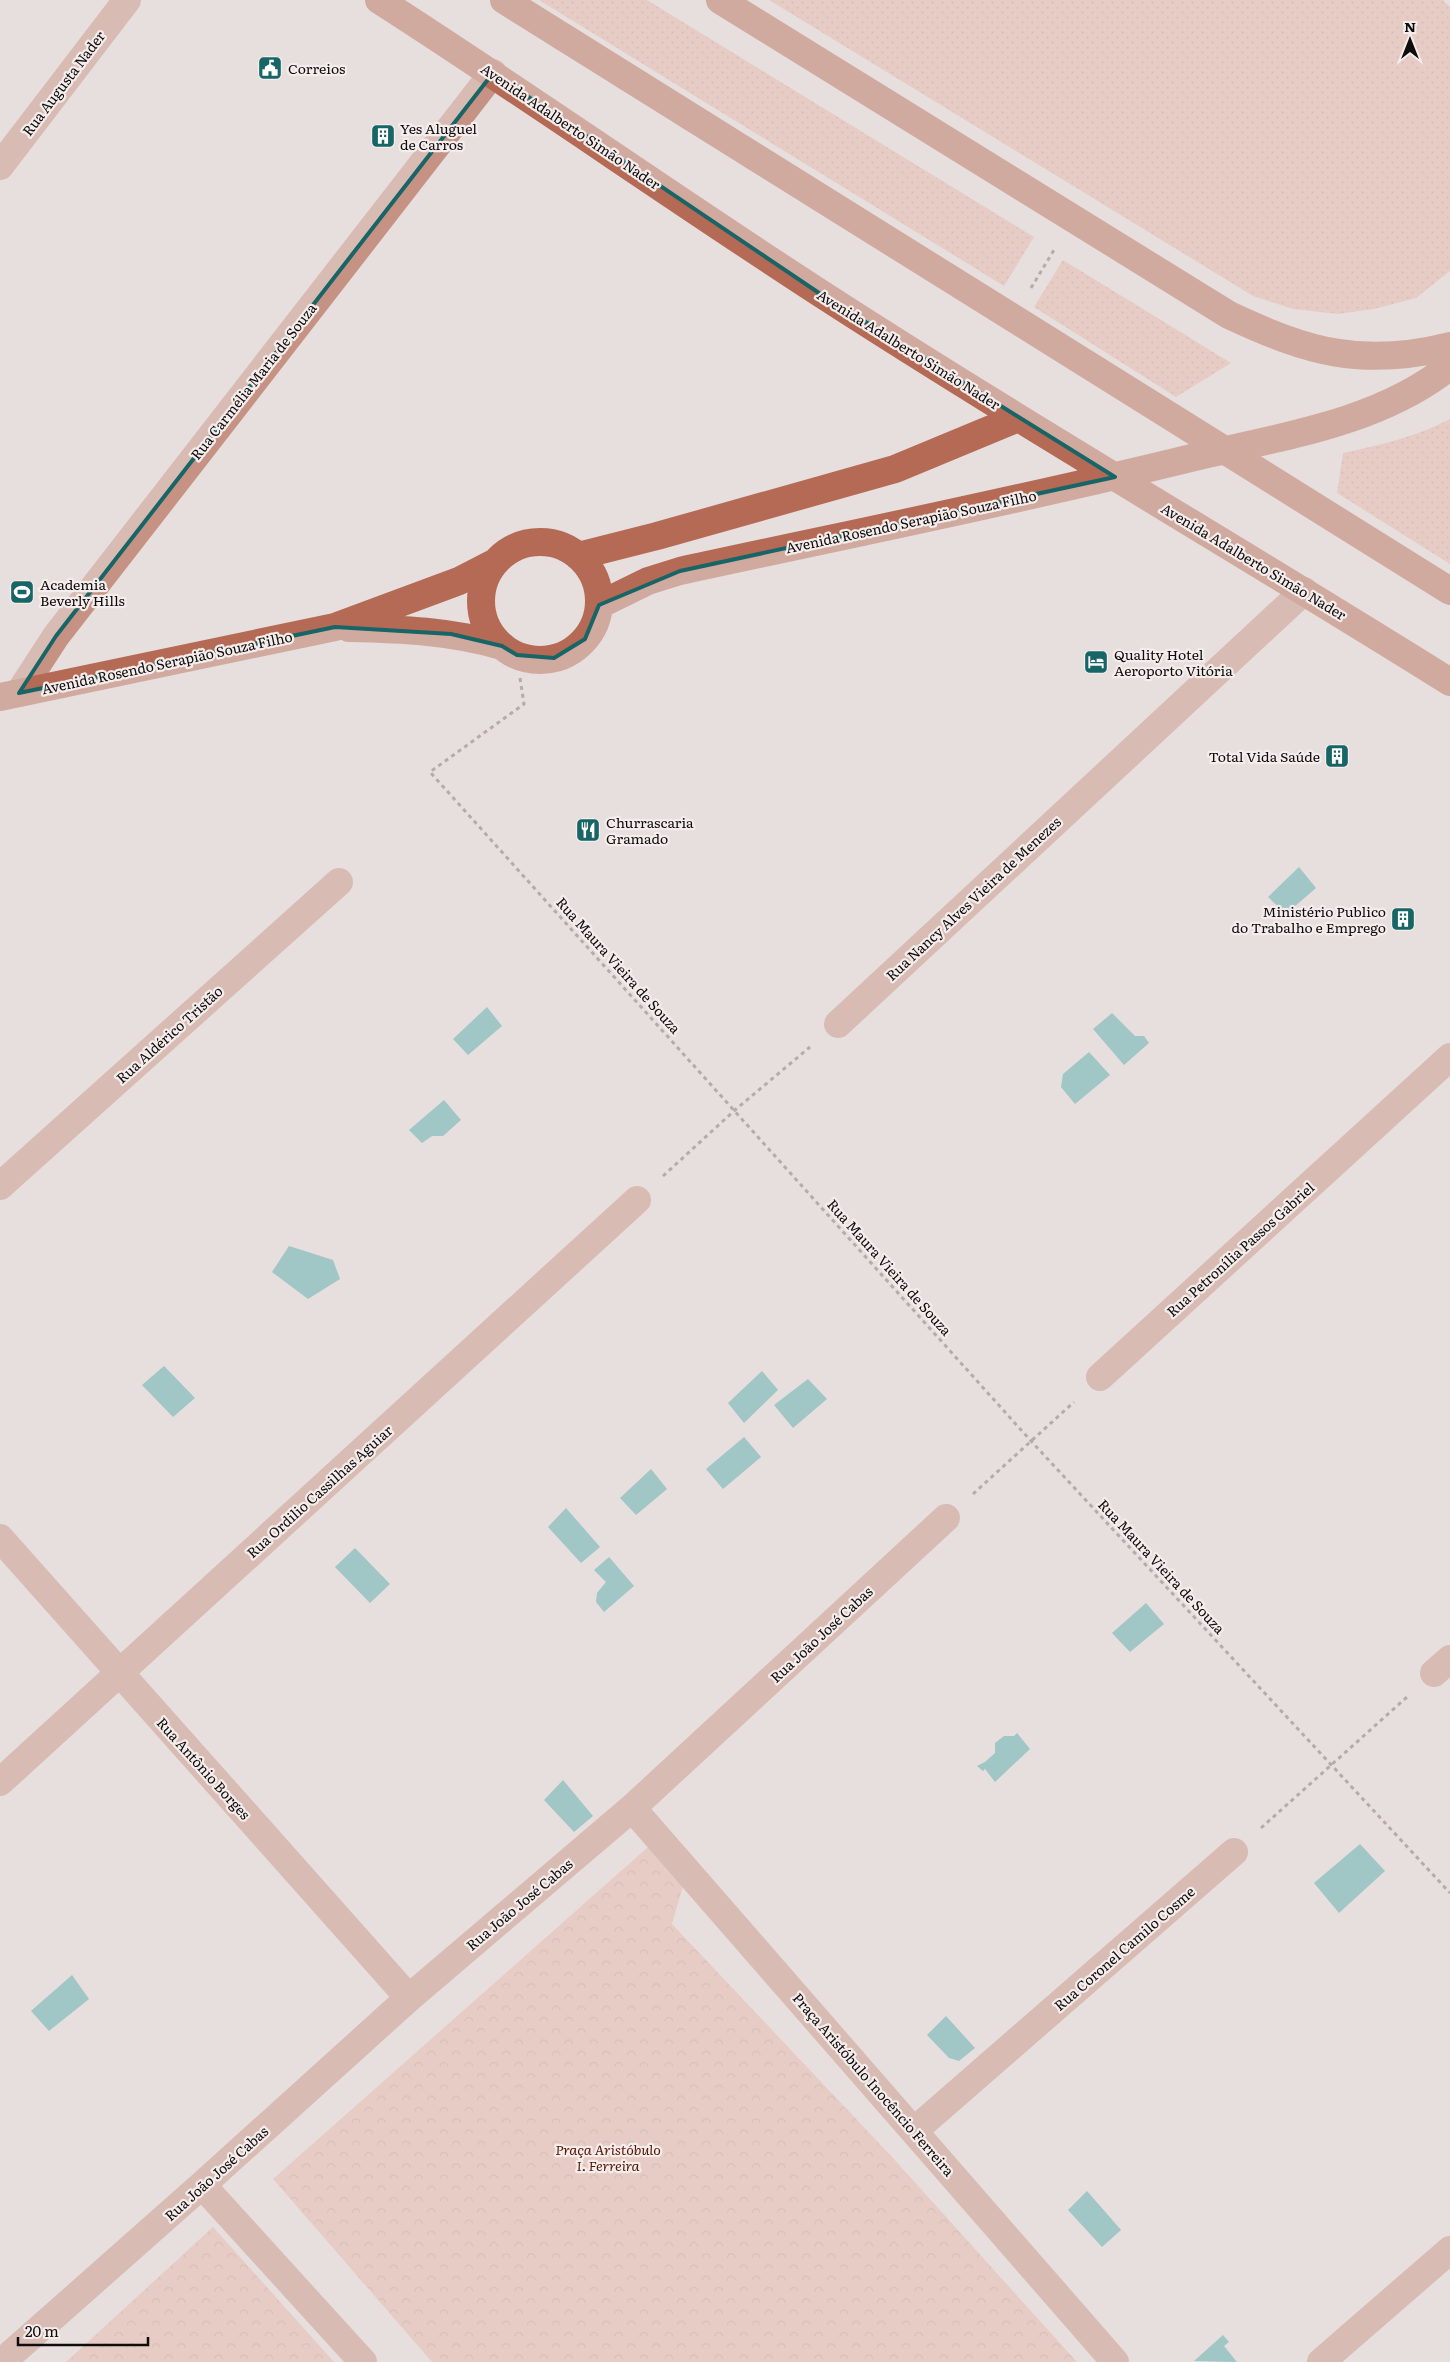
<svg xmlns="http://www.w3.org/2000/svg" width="1450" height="2362" viewBox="0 0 1450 2362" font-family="Literata,serif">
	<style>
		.grass { fill: url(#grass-dots) }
		.park { fill: url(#park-crowns) }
		.water { fill: #49a8a9 }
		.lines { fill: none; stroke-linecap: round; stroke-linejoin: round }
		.path { stroke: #76706f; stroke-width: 3; stroke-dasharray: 4 4; stroke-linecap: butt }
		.street { stroke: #c69283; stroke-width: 28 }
		.secondary { stroke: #b56a55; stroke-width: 28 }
		.marked { fill: none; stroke: #176566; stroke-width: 4; stroke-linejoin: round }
		.labels { text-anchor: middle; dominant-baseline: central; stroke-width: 4.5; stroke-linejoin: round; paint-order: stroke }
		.poi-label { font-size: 14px; fill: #0f0c0c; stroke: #f4edeb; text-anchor: start }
		.street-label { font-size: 14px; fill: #0f0c0c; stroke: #f4edeb }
		.park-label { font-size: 14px; font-style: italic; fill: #551705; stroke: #f4edeb }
	</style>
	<defs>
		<pattern id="grass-dots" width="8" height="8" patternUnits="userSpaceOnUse" patternTransform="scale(1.25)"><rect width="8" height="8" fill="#e5b6a8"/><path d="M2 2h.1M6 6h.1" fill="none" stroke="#c39b8f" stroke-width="1.8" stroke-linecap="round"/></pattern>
		<pattern id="park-crowns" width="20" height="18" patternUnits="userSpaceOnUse" patternTransform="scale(1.25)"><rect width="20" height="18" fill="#e5b6a8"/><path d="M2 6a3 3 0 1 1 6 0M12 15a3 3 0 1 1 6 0" fill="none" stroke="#c39b8f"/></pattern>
	</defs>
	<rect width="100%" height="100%" fill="#e7dfdd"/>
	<path class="grass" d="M539,0H647L1034,237L1004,286Z
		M769,0H1443L1450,7V271L1416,298L1374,309L1338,314L1293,309L1253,296Z
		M1063,260L1231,363L1176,397L1034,307Z
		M1450,419V564L1337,493L1343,453C1380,445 1416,437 1450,419Z"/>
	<path class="park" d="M648,1847L683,1886L672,1924L892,2157L1077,2362H432L273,2179Z
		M213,2227L334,2362H66Z"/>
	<path class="water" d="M1299,867L1316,888L1286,914L1268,897Z
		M487,1007L502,1026L468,1055L453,1039Z
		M1112,1013L1135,1036H1144L1149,1043L1124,1065L1093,1029Z
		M1089,1052L1110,1075L1075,1104L1061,1087L1063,1074Z
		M444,1100L461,1120L443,1136H432L422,1143L409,1130Z
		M289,1246L333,1260L340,1279L308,1299L272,1272Z
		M164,1366L195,1398L173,1417L142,1385Z
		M762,1371L778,1390L744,1423L728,1403Z
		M808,1379L827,1399L793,1428L774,1405Z
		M744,1437L761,1457L723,1489L706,1469Z
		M651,1469L667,1489L636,1515L620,1498Z
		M566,1508L600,1547L581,1563L548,1527Z
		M355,1548L390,1584L370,1603L335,1567Z
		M609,1557L634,1586L604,1612L596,1602L597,1593L606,1582L594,1570Z
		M1146,1603L1164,1624L1130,1652L1112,1633Z
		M1017,1733L1030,1749L995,1782L985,1769L983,1771L977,1766L985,1762L995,1753V1743L1004,1736H1014Z
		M563,1780L593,1816L574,1832L544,1800Z
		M1360,1844L1385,1871L1339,1913L1314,1883Z
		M72,1975L89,1999L49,2031L31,2011Z
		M946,2016L975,2048L959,2061L949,2058L927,2035Z
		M1087,2191L1121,2230L1102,2247L1068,2210Z
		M1223,2335L1229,2342L1224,2346L1237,2362L1194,2361Z"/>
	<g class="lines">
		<path class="path" d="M1031,288L1054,250
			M520,678L524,704L430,772L1031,1441L1450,1893
			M663,1176L735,1110L810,1047
			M973,1494L1074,1402
			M1261,1828L1407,1697"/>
		<path class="street" d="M0,166L127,0
			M19,693L56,636L493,73
			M838,1024L1304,591
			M0,1186L339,882
			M1100,1377L1450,1057
			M0,1538L409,1998
			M1434,1673L1450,1659
			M0,1782L637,1200
			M632,1808L1115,2362
			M915,2130L1234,1852
			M202,2185L363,2362
			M2,2362L202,2185L409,1998L632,1808L946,1518
			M1321,2362L1450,2250"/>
		<path class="secondary" d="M379,0C527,95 672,197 820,293C1027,427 1241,551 1450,682
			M504,0L1450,591
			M720,0L1229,315C1308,352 1362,368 1450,346
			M481 601a59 59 0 1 1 118 0a59 59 0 1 1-118 0Z
			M578,556L657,536L895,469L1018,418
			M599,605L648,581L680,571C850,534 1021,500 1191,458C1278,437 1378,424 1450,366
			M349,628C401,629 451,631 502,646
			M0,697L335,627L459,581L494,563"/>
	</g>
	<path d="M0 0H1450V2362H0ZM493,73L819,293L1115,477L680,571L599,605L585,639L554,658L517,655L502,646L451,634L335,627L19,693L56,636Z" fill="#e7dfdd" fill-opacity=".55" fill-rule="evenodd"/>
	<path class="marked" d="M493,73L819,293L1115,477L680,571L599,605L585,639L554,658L517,655L502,646L451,634L335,627L19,693L56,636Z"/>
	<defs>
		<symbol id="civic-square" viewBox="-11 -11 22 22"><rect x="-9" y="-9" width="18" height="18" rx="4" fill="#176566" stroke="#f4edeb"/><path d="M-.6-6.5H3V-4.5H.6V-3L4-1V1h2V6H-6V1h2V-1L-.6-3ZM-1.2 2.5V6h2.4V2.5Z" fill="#fff"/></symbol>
		<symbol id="building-square" viewBox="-11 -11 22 22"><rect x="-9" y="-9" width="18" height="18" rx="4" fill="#176566" stroke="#f4edeb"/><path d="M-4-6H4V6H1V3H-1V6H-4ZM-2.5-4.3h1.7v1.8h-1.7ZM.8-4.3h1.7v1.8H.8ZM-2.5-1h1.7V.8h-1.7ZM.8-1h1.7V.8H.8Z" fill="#fff"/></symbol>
		<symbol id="stadium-square" viewBox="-11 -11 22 22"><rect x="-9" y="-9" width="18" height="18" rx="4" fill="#176566" stroke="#f4edeb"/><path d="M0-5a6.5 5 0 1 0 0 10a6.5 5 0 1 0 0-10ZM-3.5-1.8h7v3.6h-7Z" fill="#fff"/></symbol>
		<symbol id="hotel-square" viewBox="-11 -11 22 22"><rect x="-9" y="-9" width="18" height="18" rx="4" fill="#176566" stroke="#f4edeb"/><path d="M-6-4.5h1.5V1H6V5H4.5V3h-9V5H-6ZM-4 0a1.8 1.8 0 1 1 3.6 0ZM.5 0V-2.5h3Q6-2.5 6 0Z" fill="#fff"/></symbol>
		<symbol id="restaurant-square" viewBox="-11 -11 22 22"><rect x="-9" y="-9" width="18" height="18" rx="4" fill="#176566" stroke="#f4edeb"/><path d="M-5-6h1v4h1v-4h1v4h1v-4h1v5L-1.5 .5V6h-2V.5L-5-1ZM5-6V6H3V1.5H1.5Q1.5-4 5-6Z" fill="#fff"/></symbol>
	</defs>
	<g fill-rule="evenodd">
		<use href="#civic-square" x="256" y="54" width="28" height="28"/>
		<use href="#building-square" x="369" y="122" width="28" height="28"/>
		<use href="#stadium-square" x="8" y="578" width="28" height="28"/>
		<use href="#hotel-square" x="1082" y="648" width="28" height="28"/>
		<use href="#building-square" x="1323" y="742" width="28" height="28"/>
		<use href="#restaurant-square" x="574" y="816" width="28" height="28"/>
		<use href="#building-square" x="1389" y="905" width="28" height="28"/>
	</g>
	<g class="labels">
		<g class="poi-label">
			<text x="288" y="68">Correios</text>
			<text x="400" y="128">Yes Aluguel<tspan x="400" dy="16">de Carros</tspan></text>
			<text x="40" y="584">Academia<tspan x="40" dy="16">Beverly Hills</tspan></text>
			<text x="1114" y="654">Quality Hotel<tspan x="1114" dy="16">Aeroporto Vitória</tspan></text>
			<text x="1320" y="756" text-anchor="end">Total Vida Saúde</text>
			<text x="606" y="822">Churrascaria<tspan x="606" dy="16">Gramado</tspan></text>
			<text x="1386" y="911" text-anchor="end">Ministério Publico<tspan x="1386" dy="16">do Trabalho e Emprego</tspan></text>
		</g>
		<g class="street-label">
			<text transform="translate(63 83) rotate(-53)">Rua Augusta Nader</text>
			<text transform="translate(571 126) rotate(34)">Avenida Adalberto Simão Nader</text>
			<text transform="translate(909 349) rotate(32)">Avenida Adalberto Simão Nader</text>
			<text transform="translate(253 381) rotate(-52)">Rua Carmélia Maria de Souza</text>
			<text transform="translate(911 521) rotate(-12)">Avenida Rosendo Serapião Souza Filho</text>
			<text transform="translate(1254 561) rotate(31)">Avenida Adalberto Simão Nader</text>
			<text transform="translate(167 662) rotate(-12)">Avenida Rosendo Serapião Souza Filho</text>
			<text transform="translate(973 898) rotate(-43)">Rua Nancy Alves Vieira de Menezes</text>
			<text transform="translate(619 965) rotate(48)">Rua Maura Vieira de Souza</text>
			<text transform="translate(169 1034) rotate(-42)">Rua Aldérico Tristão</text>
			<text transform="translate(1240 1249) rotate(-42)">Rua Petronília Passos Gabriel</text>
			<text transform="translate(890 1267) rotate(48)">Rua Maura Vieira de Souza</text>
			<text transform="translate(319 1491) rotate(-42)">Rua Ordilio Cassilhas Aguiar</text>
			<text transform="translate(1162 1566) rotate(47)">Rua Maura Vieira de Souza</text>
			<text transform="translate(821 1634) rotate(-43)">Rua João José Cabas</text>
			<text transform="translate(204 1768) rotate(48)">Rua Antônio Borges</text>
			<text transform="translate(519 1904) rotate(-40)">Rua João José Cabas</text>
			<text transform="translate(1124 1948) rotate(-41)">Rua Coronel Camilo Cosme</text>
			<text transform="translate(874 2084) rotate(49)">Praça Aristóbulo Inocêncio Ferreira</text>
			<text transform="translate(216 2173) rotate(-42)">Rua João José Cabas</text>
		</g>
		<g class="park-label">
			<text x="608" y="2149">Praça Aristóbulo<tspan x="608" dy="16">I. Ferreira</tspan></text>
		</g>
	</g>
	<g transform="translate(1410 40)" stroke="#f4edeb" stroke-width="4" paint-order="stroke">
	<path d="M0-4L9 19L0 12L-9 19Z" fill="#0f0c0c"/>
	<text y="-8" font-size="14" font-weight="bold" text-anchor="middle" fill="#0f0c0c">N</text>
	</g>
	<path d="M18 2337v8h130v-8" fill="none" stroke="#0f0c0c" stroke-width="2.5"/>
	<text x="25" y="2337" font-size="15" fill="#0f0c0c" stroke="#f4edeb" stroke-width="4" paint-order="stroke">20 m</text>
</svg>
